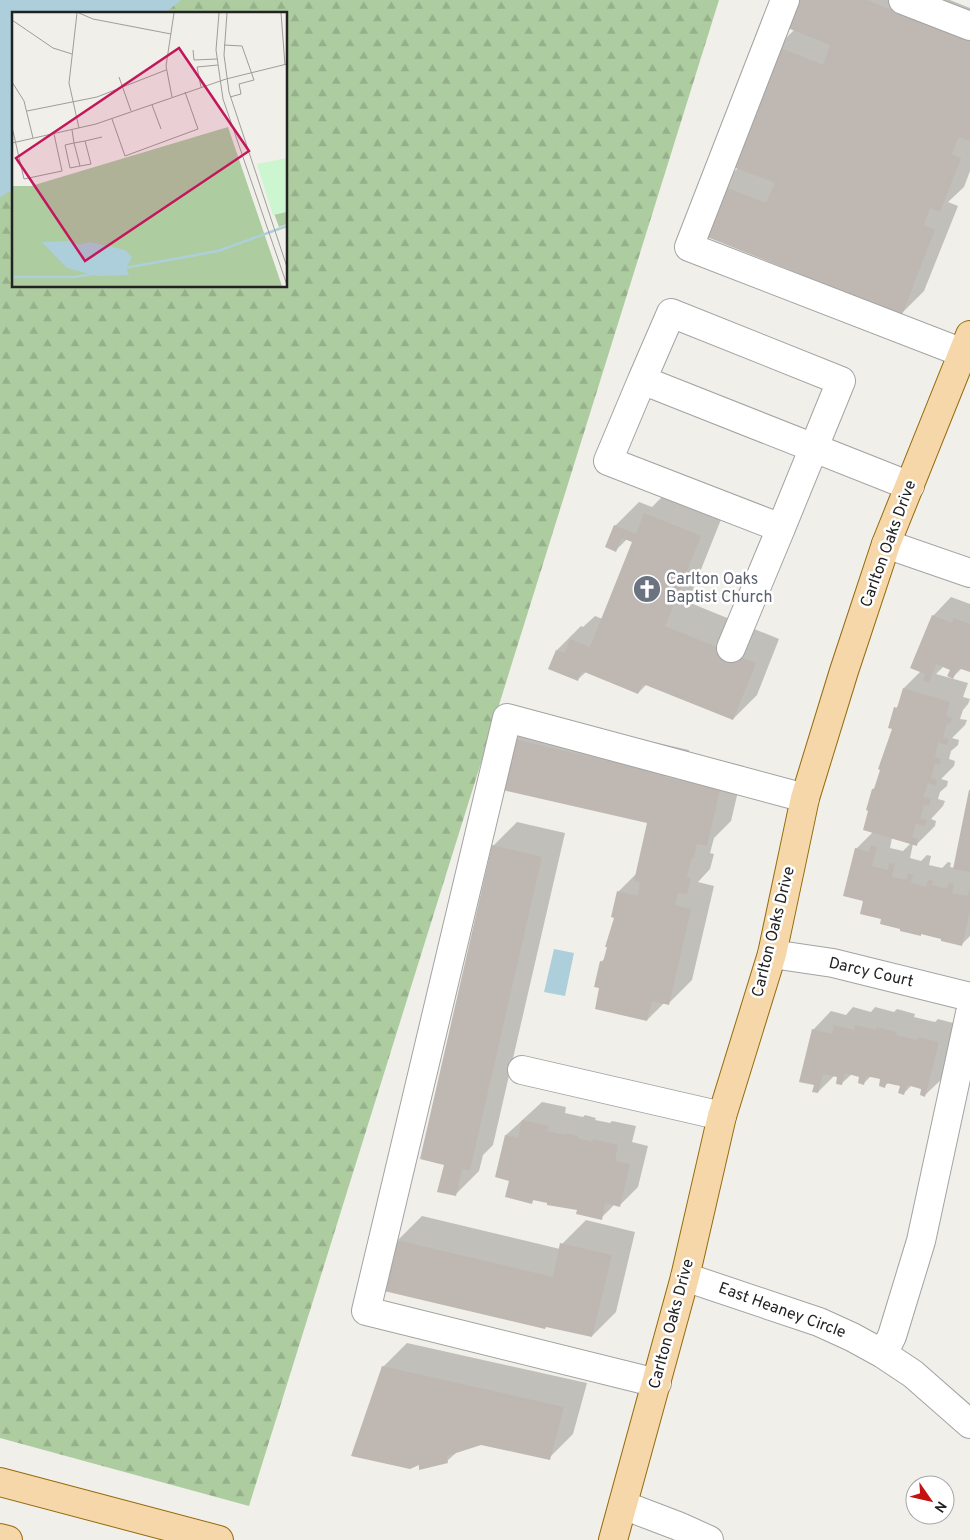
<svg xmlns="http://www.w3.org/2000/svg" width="970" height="1540" viewBox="0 0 970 1540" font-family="Overpass,sans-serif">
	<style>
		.forest { fill: url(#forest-firs); fill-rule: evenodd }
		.water { fill: #adcfdb }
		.shadow { fill: #0003; fill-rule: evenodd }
		.building { fill: #bfb8b2 }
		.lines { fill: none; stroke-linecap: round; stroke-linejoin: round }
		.minor-casing { stroke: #a3a3a3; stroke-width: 30 }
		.major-casing { stroke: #946b0b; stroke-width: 30 }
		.minor { stroke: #fff; stroke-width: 28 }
		.major { stroke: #f6d7a9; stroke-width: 28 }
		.labels { text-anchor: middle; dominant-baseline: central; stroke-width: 5; stroke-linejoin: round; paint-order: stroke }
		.street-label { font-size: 16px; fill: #222; stroke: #fff }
		.worship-label { font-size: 16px; fill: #5b616d; stroke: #fff; text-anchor: start }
		.inset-river { fill: none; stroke: #adcfdb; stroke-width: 2.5 }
		.inset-road { fill: none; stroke: #9e9d99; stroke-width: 1 }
		.view { fill: #c2185b; fill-opacity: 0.15; stroke: #c2185b; stroke-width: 2.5 }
		.inset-edge { fill: none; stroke: #222; stroke-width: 2.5 }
	</style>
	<defs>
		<pattern id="forest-firs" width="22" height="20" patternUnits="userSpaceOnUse" patternTransform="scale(1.25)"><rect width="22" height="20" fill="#adcda1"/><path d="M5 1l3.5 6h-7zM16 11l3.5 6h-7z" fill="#95b08a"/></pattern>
	</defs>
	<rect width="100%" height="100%" fill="#f1efe9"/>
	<path class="forest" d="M0,0H719L249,1506L0,1438ZM14,14H286V286H14Z"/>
	<path class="water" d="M0,0H181L164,14H14V189L0,197Z
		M554,949L574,953L565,996L544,992Z"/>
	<path class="shadow" d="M797,0H950L970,8V171L964,187L948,202L958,206L924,291L900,315L849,292L720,185L739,167L777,47L794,30Z
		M669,490L724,512L688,602L779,639L757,695L733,719L647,684L638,693L586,672L577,680L550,668L557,650L581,626L583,627L595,616L603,619L634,542L627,539L616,550L615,526L639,502L652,507Z
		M951,597L970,604V671L962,668L953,677L951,669L944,666L936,674L968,683L963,697L970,699L968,704L963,710L960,719L967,720L965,725L952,738L959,740L958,745L951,751L949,759L955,761L954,766L941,779L948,781L947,786L940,792L938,799L945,801L943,806L931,819L936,821L935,826L916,845L913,844L910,858L921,861L927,855L931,856L929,865L942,868L948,862L951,863L950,867L955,868L970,792V936L961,945L943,938L922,933L920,935L902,928L865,900L856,849L873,832V789L877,786L893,728L896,708L899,705L904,688L921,671L933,616ZM892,838L911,843L903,851L890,848Z
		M539,716L689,750V753L744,766L731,821L714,838L710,853L714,854L710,869L698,882L714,886L692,980L668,1004L664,1003L647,1020L601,987V962L606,957L608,946L615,917L618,892L637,873L648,822L515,740Z
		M517,822L565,833L493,1145L483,1155L479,1171L455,1195L445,1164L493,846Z
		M853,1007L871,1012L875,1007L894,1012L897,1009L915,1014L914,1017L935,1022L938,1019L957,1024L944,1077L925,1095L923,1088L912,1085L904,1093L901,1085L889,1082L885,1086L882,1078L871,1076L864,1083L860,1076L852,1074L841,1084L839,1076L835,1075L818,1092L816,1084L813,1030L831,1011L846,1015Z
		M542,1102L566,1107L565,1113L583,1117L585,1115L596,1118L595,1120L610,1123L612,1121L636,1126L632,1142L648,1146L638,1187L620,1205L615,1204L601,1218L578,1209L549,1202L535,1199L531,1202L511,1180L506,1135Z
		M422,1216L560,1249L562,1244L586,1220L635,1232L616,1312L592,1336L398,1240Z
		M407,1343L587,1383L573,1434L549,1458L481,1443L457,1452L447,1461L420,1463L383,1367Z"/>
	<path class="building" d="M796,0H867L970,41V141L959,137L952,154L961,158L940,212L930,208L924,225L935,230L901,317L846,295L847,293L702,235L719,185L766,203L775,183L728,165L776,46L823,65L830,45L785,27Z
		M644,513L701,536L665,626L756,663L733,720L643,684L638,694L582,671L578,681L548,669L556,650L565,653L570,639L590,647L632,542L622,538L616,552L605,547L614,525L636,534Z
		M932,615L952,623L954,618L970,624V672L958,668L953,679L947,676L950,670L936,664L929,683L923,680L925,674L910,668Z
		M903,688L950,702L946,716L952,718L950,724L947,723L943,737L949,739L947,745L938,742L935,757L941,759L940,765L935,763L931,778L937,780L936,786L928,783L923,797L931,799L929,806L924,805L920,818L927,820L925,826L916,824L912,837L918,839L917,846L863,830L868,811L866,810L872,789H874L880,770L878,769L892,729L888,728L894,707L897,708Z
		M514,739L665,774V777L720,790L707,846L697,844L694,858L692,857L687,877L691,878L687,894L678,893L675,905L691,909L669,1005L652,1001L647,1021L595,1009L599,988L594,987L600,961L603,962L607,947H605L614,918L611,917L617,891L638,896L640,882L634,881L647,823L502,790Z
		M969,790H970V872L953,869Z
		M492,845L542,857L470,1170L462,1169L456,1196L437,1192L444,1165L420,1159Z
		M871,845L877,847L872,866L888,870L889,863L895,864L892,877L906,880L908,873L913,875L911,883L926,887L928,880L933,881L932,885L947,889L949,883L954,884L952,893L967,896L970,889V911L962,946L941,941V939L921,934V936L900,931V929L880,924L881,919L860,914L863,901L843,896L855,848L869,852Z
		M834,1025L854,1030L855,1025L876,1030L877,1027L897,1032L896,1035L917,1040L918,1037L939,1042L925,1097L920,1095L921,1089L907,1085L904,1095L898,1093L900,1086L886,1083L885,1088L879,1086L880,1079L866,1076L864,1085L858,1083L859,1077L845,1073L842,1085L836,1084L837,1077L823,1074L818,1093L812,1092L814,1085L799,1082L812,1029L832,1034Z
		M522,1120L549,1126L547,1131L565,1135V1133L578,1136V1138L592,1142L593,1139L618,1145L615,1161L630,1164L620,1207L605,1203L602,1220L576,1214L577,1210L547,1205V1203L533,1200L532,1204L505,1197L509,1181L495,1177L505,1135L518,1138Z
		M397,1240L553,1277L560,1243L612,1255L592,1337L546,1327L545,1329L384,1291Z
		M382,1366L564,1407L550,1460L481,1445L447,1456L448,1463L419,1470V1465L410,1469L351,1456Z"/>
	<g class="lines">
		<defs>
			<path id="minor" d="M785,0L689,247L963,353
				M903,0L970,26
				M642,380L608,461L781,528L841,381L671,313L642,380L910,486
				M886,544L970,573
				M731,648L781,528
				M772,954L833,963L970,997
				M522,1070L722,1116
				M685,1277L819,1322L852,1337L883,1354L913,1374L970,1424
				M883,1354L892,1336L921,1241L970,1013
				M657,1383L366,1311L507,718L805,798
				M623,1505L678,1526L709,1540"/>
			<path id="major" d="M0,1482L219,1540
				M0,1538L8,1540
				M613,1540L685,1277L722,1116L772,954L805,798L844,671L886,544L970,335"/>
		</defs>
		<use href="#minor" class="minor-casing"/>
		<use href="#major" class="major-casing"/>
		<use href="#minor" class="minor"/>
		<use href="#major" class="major"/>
	</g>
	<defs>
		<symbol id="church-disc" viewBox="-11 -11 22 22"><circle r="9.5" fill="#6b7280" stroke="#fff"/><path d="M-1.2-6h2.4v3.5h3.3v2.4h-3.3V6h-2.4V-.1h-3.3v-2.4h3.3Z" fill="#fff"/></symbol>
	</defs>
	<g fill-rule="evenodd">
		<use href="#church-disc" x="631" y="573" width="32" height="32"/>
	</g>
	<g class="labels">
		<g class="street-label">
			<text transform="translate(889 544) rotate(-70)">Carlton Oaks Drive</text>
			<text transform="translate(774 932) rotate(-76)">Carlton Oaks Drive</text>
			<text transform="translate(871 973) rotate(13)">Darcy Court</text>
			<text transform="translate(782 1311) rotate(20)">East Heaney Circle</text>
			<text transform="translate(672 1324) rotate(-75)">Carlton Oaks Drive</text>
		</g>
		<g class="worship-label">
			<text x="666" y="580">Carlton Oaks<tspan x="666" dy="18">Baptist Church</tspan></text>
		</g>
	</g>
	<g transform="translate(12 12)">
		<rect width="275" height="275" fill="#f1efe9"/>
		<path d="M216,115L270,274H0V174H19ZM275,195V212L267,215L260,196Z" fill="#adcda1"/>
		<path d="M275,146V200L261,203L245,152Z" fill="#cbf6d0"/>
		<path d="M58,229L67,233L78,230L113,238L120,245L114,256L117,263L86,264L55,256L30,230Z" fill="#adcfdb"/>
		<path class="inset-river" d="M107,257L206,239L275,214M0,265H63L86,261"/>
		<path class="inset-road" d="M65,1L57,71L67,116M67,1L81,7L159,22M207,1L204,38L211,87L275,273M215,1L212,43L217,80L275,255M269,1L273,53M0,8L41,36L60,42M212,33L230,34L242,68L227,72L229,82L218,85M181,38L182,48L205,47M107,65L119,99M0,70L12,89L21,126M189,75L185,55L206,53M160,85L154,54L162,1M140,93L149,117M15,99L85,85L154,58M100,107L113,144L186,117L173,80M0,115L12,167L50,159L42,122M60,118L62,131L68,154L58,156L53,133L62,131L73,129L79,152L68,154M73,129L90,125M0,131L84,112L214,67L275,52"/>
		<path class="view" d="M167,36L237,139L73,249L4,146Z"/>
		<rect width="275" height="275" class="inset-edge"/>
	</g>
	<g transform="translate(930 1500) rotate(124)"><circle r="24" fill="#ffffff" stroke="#a7a7a7"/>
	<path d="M0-4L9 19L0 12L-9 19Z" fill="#c5140f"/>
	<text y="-8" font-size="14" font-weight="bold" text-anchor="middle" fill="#222222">N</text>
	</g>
</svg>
